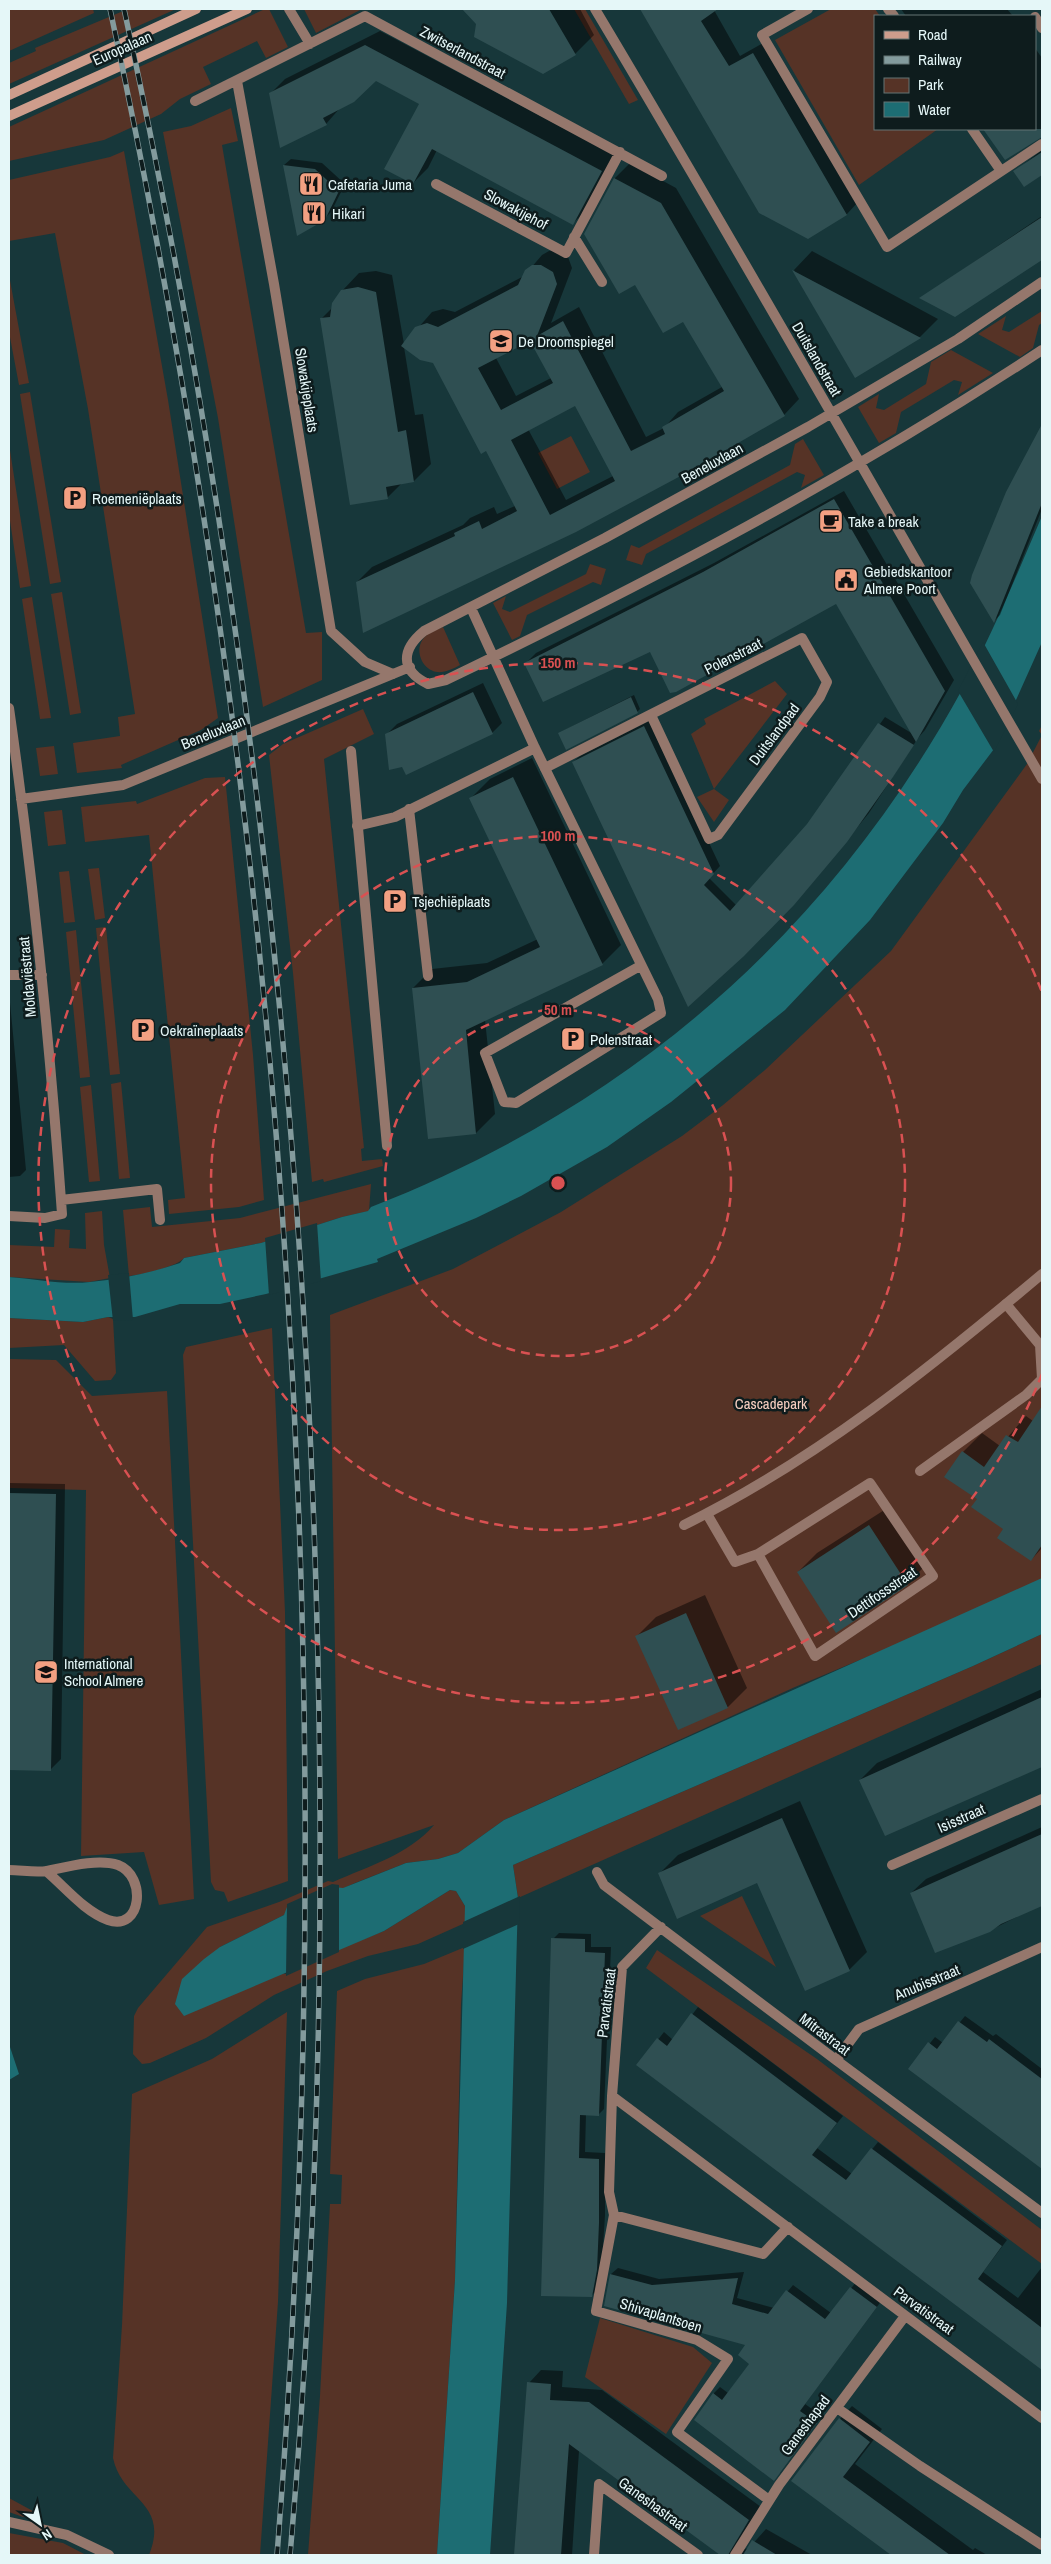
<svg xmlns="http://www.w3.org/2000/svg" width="1051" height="2564" viewBox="0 0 1051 2564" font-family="'Archivo Narrow',sans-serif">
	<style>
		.green { fill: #563326 }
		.water { fill: #1d6d73 }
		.pier { fill: #17373a }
		.shadow { fill: #0007; fill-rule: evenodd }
		.building { fill: #2f4f52; fill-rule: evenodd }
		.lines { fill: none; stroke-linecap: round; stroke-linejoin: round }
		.lane { stroke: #95776c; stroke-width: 10 }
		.street { stroke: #95776c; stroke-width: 10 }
		.secondary { stroke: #ce9d8c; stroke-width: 10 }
		.rail-casing { stroke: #839b9d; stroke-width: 5.5 }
		.rail { stroke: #0e1c1d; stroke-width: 4; stroke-dasharray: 11; stroke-linecap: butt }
		.ring { fill: none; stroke: #d95152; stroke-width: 2.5; stroke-dasharray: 9 6 }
		.labels { text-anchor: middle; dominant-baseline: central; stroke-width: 5; stroke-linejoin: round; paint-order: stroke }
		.street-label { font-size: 15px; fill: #e5f7f8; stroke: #0e1c1d }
		.poi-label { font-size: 15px; fill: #e5f7f8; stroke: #0e1c1d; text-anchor: start }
		.park-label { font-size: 15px; fill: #f6cec0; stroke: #0e1c1d }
		.centre { fill: #d95152; stroke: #0e1c1d; stroke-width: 2.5 }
		.ring-label { font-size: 15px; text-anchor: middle; font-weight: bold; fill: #d95152; stroke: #0e1c1d; stroke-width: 5; stroke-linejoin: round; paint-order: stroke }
	</style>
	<rect width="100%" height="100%" fill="#17373a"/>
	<path class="green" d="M9,9H93L94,13L9,51Z
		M128,9H176L9,84V63L36,51L35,48Z
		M265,9H269L288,47L266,58L257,41L203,67L211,84L180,99L161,114L104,140L9,161V127Z
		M304,9H362L316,33Z
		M574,9H585L638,100L629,104Z
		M831,9H875L880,16H875V129H938L859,185L775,40Z
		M231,108L238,141L222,145L306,633L322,632V680L263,707L218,418L163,132L191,126Z
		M124,151L168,400L218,718L201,730L121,765L122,768L77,773L73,743L120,736L118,717L135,714L88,409L55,233L9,241V180L110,157Z
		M9,275L29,383L19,385L9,332Z
		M1042,311V323L1039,325L1033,348L1020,357L978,334L1006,316L1002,330L1009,332Z
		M951,350L993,373L958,395L962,382L954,380L901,412L896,433L879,443L858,407L879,394L876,408L884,410L926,384L931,362Z
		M30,392L61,582L50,584L20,394Z
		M571,436L590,472L557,489L538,453Z
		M803,439L824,475L801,488L805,475L797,472L646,554L642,565L626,560L631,545L639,548L790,465L795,444Z
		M9,444L31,586L20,588L9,514Z
		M590,564L606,569L601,585L593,582L527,615L520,636L512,640L493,603L506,596L502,609L510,612L586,574Z
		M62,592L81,713L70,715L51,594Z
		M32,597L51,718L40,719L22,599Z
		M443,627L460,665C455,668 448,671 442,672C425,674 413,653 423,639C427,633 436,630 443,627Z
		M775,681L787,694L714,789L729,800L714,822L697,797L714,789L691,734L706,724L704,719Z
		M363,709L374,734L324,759L364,1148L361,1149L362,1161L382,1159L383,1166L324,1182L323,1179L312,1182L293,973L269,755L283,744Z
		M1042,725V1584L795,1687L504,1820L458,1853L438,1859L406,1863L355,1883L284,1915L220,1947L285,1974L341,1948L384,1931L450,1890L456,1891L465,1906V1923L418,1944L368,1956L327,1971L274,1995L206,2038L150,2063L142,2064L133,2054L134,2016L138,2008L207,1927L279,1902L328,1881L333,1882C369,1866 408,1855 434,1825L338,1859L330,1315L453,1269L561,1212L682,1136L723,1105L765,1070L891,951L1027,764L1042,735L1039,731Z
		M54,746L58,774L40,776L36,748Z
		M225,777L253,1055L264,1200L239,1207L169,1214L168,1200L185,1198L149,835L85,842L81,807L136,801L137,804L205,778Z
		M62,810L66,844L48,846L44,812Z
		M99,868L105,918L95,920L88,869Z
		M69,871L75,922L64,923L59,872Z
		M106,927L120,1074L110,1075L96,928Z
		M76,930L90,1077L80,1078L66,932Z
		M121,1082L130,1178L119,1179L111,1084Z
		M91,1085L100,1181L89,1182L80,1087Z
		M371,1184L369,1211L342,1217L261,1243L184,1258C177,1267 140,1275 129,1276L123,1210L150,1207L152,1227L240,1218Z
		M102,1211L104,1245L110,1278L89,1282L9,1277V1245L54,1247L55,1229L70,1230L69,1248L86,1249L85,1213Z
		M108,1317L113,1319L116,1373L111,1380L95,1381L64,1345L9,1348V1318L83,1322Z
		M272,1328L285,1612L288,1881L228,1902L224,1892L215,1890L211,1882L183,1355L186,1347Z
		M9,1359L56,1360L92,1396L167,1391L194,1899L159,1905L144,1852L81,1856L86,1490L9,1488Z
		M1042,1634V1664L518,1898L513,1865L973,1666Z
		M742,1896L776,1967L700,1916Z
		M465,1947L461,2004L455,2280L437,2555H308L320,2396L330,2204H341L342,2175L330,2174L337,1991L365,1979L424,1964Z
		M657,1950L817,2059L1042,2230V2264L646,1968Z
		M287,2012L278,2302L260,2555H149C170,2502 122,2501 113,2458L122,2325L132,2094L212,2059Z
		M600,2318L693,2347L712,2363L666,2434L585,2377Z
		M9,2498L42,2516L41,2518L23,2517L9,2512Z
		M9,2533L63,2543L86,2555H9Z"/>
	<path class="water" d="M1042,516V642L994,749L963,790L943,823L870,920L785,1010L671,1102L607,1147L521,1196L476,1218L377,1259L378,1262L266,1294L220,1304H180L135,1317H108L83,1322L9,1318V1277C35,1279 64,1285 90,1282C121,1279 151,1273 180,1263L184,1258L261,1243L342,1217L368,1211L371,1207C631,1105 828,934 963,688C993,633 1017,574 1042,516Z
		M1042,1578V1634L973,1666L513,1865L518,1898L507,2303L490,2555H437L455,2280L465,1906L456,1891L450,1890L384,1931L184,2016L175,2004L182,1979L204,1959L220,1947L284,1915L287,1907L333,1887L343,1888L406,1863L438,1859L458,1853L504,1820Z
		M9,2044L19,2074L9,2080Z"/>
	<path class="pier" d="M983,642L1018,704L994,752L958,691Z
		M317,1223L321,1281L269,1295L265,1238Z
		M129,1273L133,1320L113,1321L108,1275Z
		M332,1884L339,1885V1952L286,1976L287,1904Z
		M520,1896L519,1924L463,1949V1922Z"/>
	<path class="shadow" d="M468,9H580L594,35L575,54L543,73L477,24L466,11Z
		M642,9H716L714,10L740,56L765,42L858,202L847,214L808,237L760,212Z
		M901,9H1007L1013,16H906Z
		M380,31L616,156L588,209L573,223L437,150L428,168L413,183L420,104L376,80L340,108L326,124L270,94L285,79Z
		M1035,48L1042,58V138L1038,137L1006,158L985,129H1035Z
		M1042,150V173L1024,185L1015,171Z
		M291,159L322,163L345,184L331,212L324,219L298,234L284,165Z
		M630,163L676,188L799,399L784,415L688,471L357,582L372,567L463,525L470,518L494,507L497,514L515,506L487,450L434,362L404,347L415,415L423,414L431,464L414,481L402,483L387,498L321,319L333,307L342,291L359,273L376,271L392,275L404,344L432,312L443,309L455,312L524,276L542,255L549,251L556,250L568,257L572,268L551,323L579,307L646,437L664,428L678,412L722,387L684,320L636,283L586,234L615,178ZM531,339L551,378L516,396L496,358ZM576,404L613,476L566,500L528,429Z
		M1042,216V258L955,316L921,298Z
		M812,251L938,319L920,337L856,376L794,270Z
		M1042,427V509L1000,615L994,621L1007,492Z
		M844,491L954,680L925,730L918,738L869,813L806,890L743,955L573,762L580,756L651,720L720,866L709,878L736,905L808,824L885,717L913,734L836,603L651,650L526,663L536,653L714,563Z
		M483,683L502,723L492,733L387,734L397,724Z
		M634,695L640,709L637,712L563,731Z
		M532,758L621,945L602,964L485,1020L495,1114L476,1133L413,988L432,969L487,963L538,939L471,798L490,779Z
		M9,992L26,1170L20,1176L9,1177Z
		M1042,1412V1548L1031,1560L978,1499L963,1452L982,1433L1000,1446L1026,1416L1033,1421Z
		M9,1483L65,1484L61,1759L51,1769H9Z
		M889,1507L926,1565L907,1584L837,1631L798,1572L817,1553Z
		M705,1595L747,1688L728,1707L678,1729L637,1636L656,1617Z
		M1042,1689V1765L885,1834L860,1780L877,1763Z
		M800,1801L867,1952L849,1970L757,1882L659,1874L678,1855Z
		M1042,1827V1904L989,1931L911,1893L926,1879Z
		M559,1933L591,1934V1947H611L604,2109L598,2115L586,2114L585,2152L605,2153V2215L602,2263L597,2290L591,2296L553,1939Z
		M698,2007L843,2116L817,2148L852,2174L878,2142L1007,2240L983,2272L1018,2298L1042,2267V2368L638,2065L664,2032L673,2040Z
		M965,2016L993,2036L996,2034L1042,2069V2168L910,2068L935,2037L943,2043Z
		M618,2268L659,2279L744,2272L737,2298L774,2308L793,2285L831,2313L857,2281L882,2300L805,2404L822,2416L780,2473L695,2420L714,2393L720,2387L728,2393L751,2363L747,2344L605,2305L611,2274Z
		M541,2370L563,2371L562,2387L602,2390L761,2507L741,2545L745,2549L749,2548L766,2529L812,2555H724L579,2451L572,2555H516L529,2383Z
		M852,2406L882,2429L855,2464L973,2550L975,2548L987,2555H893L793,2480L840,2419Z"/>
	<path class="building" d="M462,9H549L576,55L543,74L474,37L476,24Z
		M640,9H718L701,21L729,66L753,53L847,215L808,239L759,213Z
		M365,45L602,171L573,225L432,149L413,184L384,169L419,104L376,81L354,102L323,118L327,125L280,148L269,93Z
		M983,129H1042V137L1005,160Z
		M1042,152V175L1024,187L1013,171Z
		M283,165L315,169L339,191L325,220L297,236Z
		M614,178L661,203L785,416L688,472L576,532L363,633L356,582L455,536L454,533L479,521L482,529L517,511L486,451L481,454L433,363L420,360L401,346L415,327L427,323L438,327L518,285L525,270L532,265H541L553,272L557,284L537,336L563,321L631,451L665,434L662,427L724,391L683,322L663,333L635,285L619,294L584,234ZM530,341L553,383L501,410L478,368ZM575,406L615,481L550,515L511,440Z
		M1042,217V260L955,317L919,298Z
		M792,270L921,338L855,378Z
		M358,287L376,292L398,432L406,430L414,482L386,487L388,499L350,505L320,318L330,317L332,303L341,290Z
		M1042,424V503L994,623L970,583L972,575L1006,492Z
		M834,499L945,691L916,742L836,604L676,692L670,693L650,652L543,702L524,663L703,572Z
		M473,692L493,734L406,775L402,767L389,770L385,734Z
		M631,697L638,713L566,750L558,733Z
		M878,723L914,745L893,777L847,842L794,905L744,956L688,1007L572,762L644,726L714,874L704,885L730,911L807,824Z
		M513,777L603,965L466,1030L476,1134L428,1139L412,988L467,982L540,947L469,798Z
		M1042,1406V1545L1031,1561L997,1538L1003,1529L971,1507L977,1499L944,1477L962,1451L984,1467L1006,1435L1018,1442Z
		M9,1493L56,1494L51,1771L9,1770Z
		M869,1525L908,1585L836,1633L797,1572Z
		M686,1613L728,1708L678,1730L635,1636Z
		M1042,1697V1767L885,1836L859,1780Z
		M782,1818L850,1971L805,1991L757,1883L677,1919L658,1873Z
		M1042,1834V1906L1001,1924L990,1932L935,1953L910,1893Z
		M551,1938L585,1939V1952L605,1953L599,2116L580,2115L579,2158L599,2159V2223L597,2270L592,2297L541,2296Z
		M691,2013L837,2123L812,2155L846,2180L871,2148L1002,2246L978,2279L1042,2328V2370L636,2065L657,2038L667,2046Z
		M958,2021L987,2042L989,2039L1042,2079V2169L908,2069L928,2042L937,2049Z
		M610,2274L652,2285L738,2278L732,2304L768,2314L786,2290L825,2319L850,2287L877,2307L800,2411L817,2423L774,2481L694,2420L713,2393L722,2400L749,2364L738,2355L745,2345L604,2306Z
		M527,2382L551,2384L550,2400L589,2402L749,2520L728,2555H720L569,2444L561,2555H514Z
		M839,2418L870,2442L843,2477L950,2555H891L791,2481Z
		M752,2540L777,2555H743Z"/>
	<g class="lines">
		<path class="lane" d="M808,9L762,35L887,247L1042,144
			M888,9L894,16
			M972,129L1001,171
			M351,751L387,1146
			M545,768L802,638L827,682L820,697L718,835L709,839L651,715
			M409,809L428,976
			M920,1471L1026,1395L1042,1379L1040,1345L1006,1304
			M870,1483L933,1576L815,1656L758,1554Z
			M707,1514L735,1562L758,1554
			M892,1865L1042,1799"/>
		<path class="street" d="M289,9L310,44
			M595,9C747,263 893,522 1042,779
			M1035,17L1042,28
			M237,81L274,284L331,631L365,662L393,674
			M195,101L365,16L662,176
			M436,184L566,253L620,152
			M574,237L602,282
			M1042,282L958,339L808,427L605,538L424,631C402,649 399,670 428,684L446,680C650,582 852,475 1042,350
			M471,608L535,748L658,999L661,1013L516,1103L504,1102L485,1053L640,966
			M9,708C33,876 50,1044 62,1214L45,1218L9,1216
			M21,799L123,785L410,667
			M357,826L395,817L535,748
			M9,975H42
			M61,1200L157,1189L160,1220
			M684,1525C816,1460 930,1368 1042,1274
			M9,1870C21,1870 35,1873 47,1871C66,1867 98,1858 118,1865C147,1876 142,1932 108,1920C84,1911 65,1887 46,1871
			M597,1872L604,1885L836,2060L1042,2213
			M661,1927L622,1967L612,2096L609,2192L614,2215L763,2254L788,2227
			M836,2060L859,2029L1042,1947
			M612,2096L1042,2418
			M614,2215L596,2311L697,2340L728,2359L677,2432L769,2500
			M837,2408L920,2466L1042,2545
			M9,2522L67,2535L109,2555
			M594,2555L599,2484L698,2555
			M735,2555L779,2485L905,2316"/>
		<path class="secondary" d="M9,95L196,9
			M9,116L247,9"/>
		<defs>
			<path id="rail" d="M110,9C290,844 345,1703 277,2555
				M124,9C222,457 282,914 307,1372C328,1766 325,2162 290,2555"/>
		</defs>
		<use href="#rail" class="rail-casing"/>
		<use href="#rail" class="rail"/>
	</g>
	<g class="ring">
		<circle cx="558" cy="1183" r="173"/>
		<circle cx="558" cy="1183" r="347"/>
		<path d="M1042 1374A520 520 0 1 1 1042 992"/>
	</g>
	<defs>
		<symbol id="restaurant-square" viewBox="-11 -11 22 22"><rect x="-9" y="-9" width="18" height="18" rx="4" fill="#f3a082" stroke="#0e1c1d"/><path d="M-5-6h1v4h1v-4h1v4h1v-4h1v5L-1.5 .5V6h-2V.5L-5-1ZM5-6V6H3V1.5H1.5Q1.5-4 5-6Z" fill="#111"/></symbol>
		<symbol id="school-square" viewBox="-11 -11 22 22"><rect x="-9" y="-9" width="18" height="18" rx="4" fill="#f3a082" stroke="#0e1c1d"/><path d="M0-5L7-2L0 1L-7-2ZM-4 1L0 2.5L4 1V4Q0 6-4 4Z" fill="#111"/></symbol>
		<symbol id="parking-square" viewBox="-11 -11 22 22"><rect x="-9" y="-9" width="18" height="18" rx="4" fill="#f3a082" stroke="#0e1c1d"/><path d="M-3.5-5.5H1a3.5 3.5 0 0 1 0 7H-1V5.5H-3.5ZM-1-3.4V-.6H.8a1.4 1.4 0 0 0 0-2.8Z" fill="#111"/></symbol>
		<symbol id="cafe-square" viewBox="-11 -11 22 22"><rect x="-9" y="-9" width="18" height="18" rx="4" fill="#f3a082" stroke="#0e1c1d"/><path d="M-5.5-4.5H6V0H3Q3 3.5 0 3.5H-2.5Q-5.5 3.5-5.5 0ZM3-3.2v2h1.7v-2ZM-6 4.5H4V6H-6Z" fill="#111"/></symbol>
		<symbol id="civic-square" viewBox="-11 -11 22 22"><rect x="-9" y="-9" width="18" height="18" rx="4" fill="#f3a082" stroke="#0e1c1d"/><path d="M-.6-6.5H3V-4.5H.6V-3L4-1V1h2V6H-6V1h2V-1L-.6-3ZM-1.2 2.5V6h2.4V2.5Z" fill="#111"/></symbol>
	</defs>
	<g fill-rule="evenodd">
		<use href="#restaurant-square" x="297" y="170" width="28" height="28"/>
		<use href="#restaurant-square" x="300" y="199" width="28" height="28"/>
		<use href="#school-square" x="487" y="327" width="28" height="28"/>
		<use href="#parking-square" x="61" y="484" width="28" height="28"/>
		<use href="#cafe-square" x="817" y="507" width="28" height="28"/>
		<use href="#civic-square" x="832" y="566" width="28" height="28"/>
		<use href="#parking-square" x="381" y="887" width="28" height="28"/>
		<use href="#parking-square" x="129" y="1016" width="28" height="28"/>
		<use href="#parking-square" x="559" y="1025" width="28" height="28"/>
		<use href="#school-square" x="32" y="1658" width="28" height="28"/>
	</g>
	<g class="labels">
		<g class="street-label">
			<text transform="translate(122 48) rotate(-24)">Europalaan</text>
			<text transform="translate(463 52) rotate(28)">Zwitserlandstraat</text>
			<text transform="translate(516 209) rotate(28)">Slowakijehof</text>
			<text transform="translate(817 359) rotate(60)">Duitslandstraat</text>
			<text transform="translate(307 390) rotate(81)">Slowakijeplaats</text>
			<text transform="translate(712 463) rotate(-29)">Beneluxlaan</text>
			<text transform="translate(733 656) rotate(-27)">Polenstraat</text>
			<text transform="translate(213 732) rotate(-22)">Beneluxlaan</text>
			<text transform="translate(774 734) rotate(-53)">Duitslandpad</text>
			<text transform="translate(27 977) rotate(-95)">Moldaviëstraat</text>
			<text transform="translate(882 1592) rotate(-34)">Dettifossstraat</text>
			<text transform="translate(961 1818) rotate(-24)">Isisstraat</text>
			<text transform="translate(927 1982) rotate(-23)">Anubisstraat</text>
			<text transform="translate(606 2003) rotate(-83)">Parvatistraat</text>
			<text transform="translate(825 2034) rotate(37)">Mitrastraat</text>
			<text transform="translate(924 2310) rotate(36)">Parvatistraat</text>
			<text transform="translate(661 2315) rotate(17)">Shivaplantsoen</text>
			<text transform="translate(805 2425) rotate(-53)">Ganeshapad</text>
			<text transform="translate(653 2504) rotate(36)">Ganeshastraat</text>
		</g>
		<g class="poi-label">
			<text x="328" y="184">Cafetaria Juma</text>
			<text x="332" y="213">Hikari</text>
			<text x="518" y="341">De Droomspiegel</text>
			<text x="92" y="498">Roemeniëplaats</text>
			<text x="848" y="521">Take a break</text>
			<text x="864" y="571">Gebiedskantoor<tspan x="864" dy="17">Almere Poort</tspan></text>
			<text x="412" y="901">Tsjechiëplaats</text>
			<text x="160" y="1030">Oekraïneplaats</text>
			<text x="590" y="1039">Polenstraat</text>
			<text x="64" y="1663">International<tspan x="64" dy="17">School Almere</tspan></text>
		</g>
		<g class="park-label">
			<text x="771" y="1403">Cascadepark</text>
		</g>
	</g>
	<circle cx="558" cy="1183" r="8" class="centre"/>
	<g class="ring-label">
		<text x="558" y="668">150 m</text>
		<text x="558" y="841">100 m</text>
		<text x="558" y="1015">50 m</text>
	</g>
	<rect width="1051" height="2564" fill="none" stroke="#e5f7f8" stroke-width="20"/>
	<rect x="874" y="15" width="162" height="115" fill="#0e1c1d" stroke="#647475"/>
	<rect x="884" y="31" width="25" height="8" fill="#ce9d8c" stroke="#647475"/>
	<text x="918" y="40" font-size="15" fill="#e5f7f8">Road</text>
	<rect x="884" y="56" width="25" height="8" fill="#839b9d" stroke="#647475"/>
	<text x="918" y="65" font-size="15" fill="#e5f7f8">Railway</text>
	<rect x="884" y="78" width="25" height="15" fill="#563326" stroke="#647475"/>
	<text x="918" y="90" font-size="15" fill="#e5f7f8">Park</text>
	<rect x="884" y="102" width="25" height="15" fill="#1d6d73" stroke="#647475"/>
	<text x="918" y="115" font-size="15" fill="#e5f7f8">Water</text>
	<g transform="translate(40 2524) rotate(147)" stroke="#0e1c1d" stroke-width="4" paint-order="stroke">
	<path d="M0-4L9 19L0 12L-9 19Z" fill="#e5f7f8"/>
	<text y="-8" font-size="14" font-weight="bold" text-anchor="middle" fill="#e5f7f8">N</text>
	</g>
</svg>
